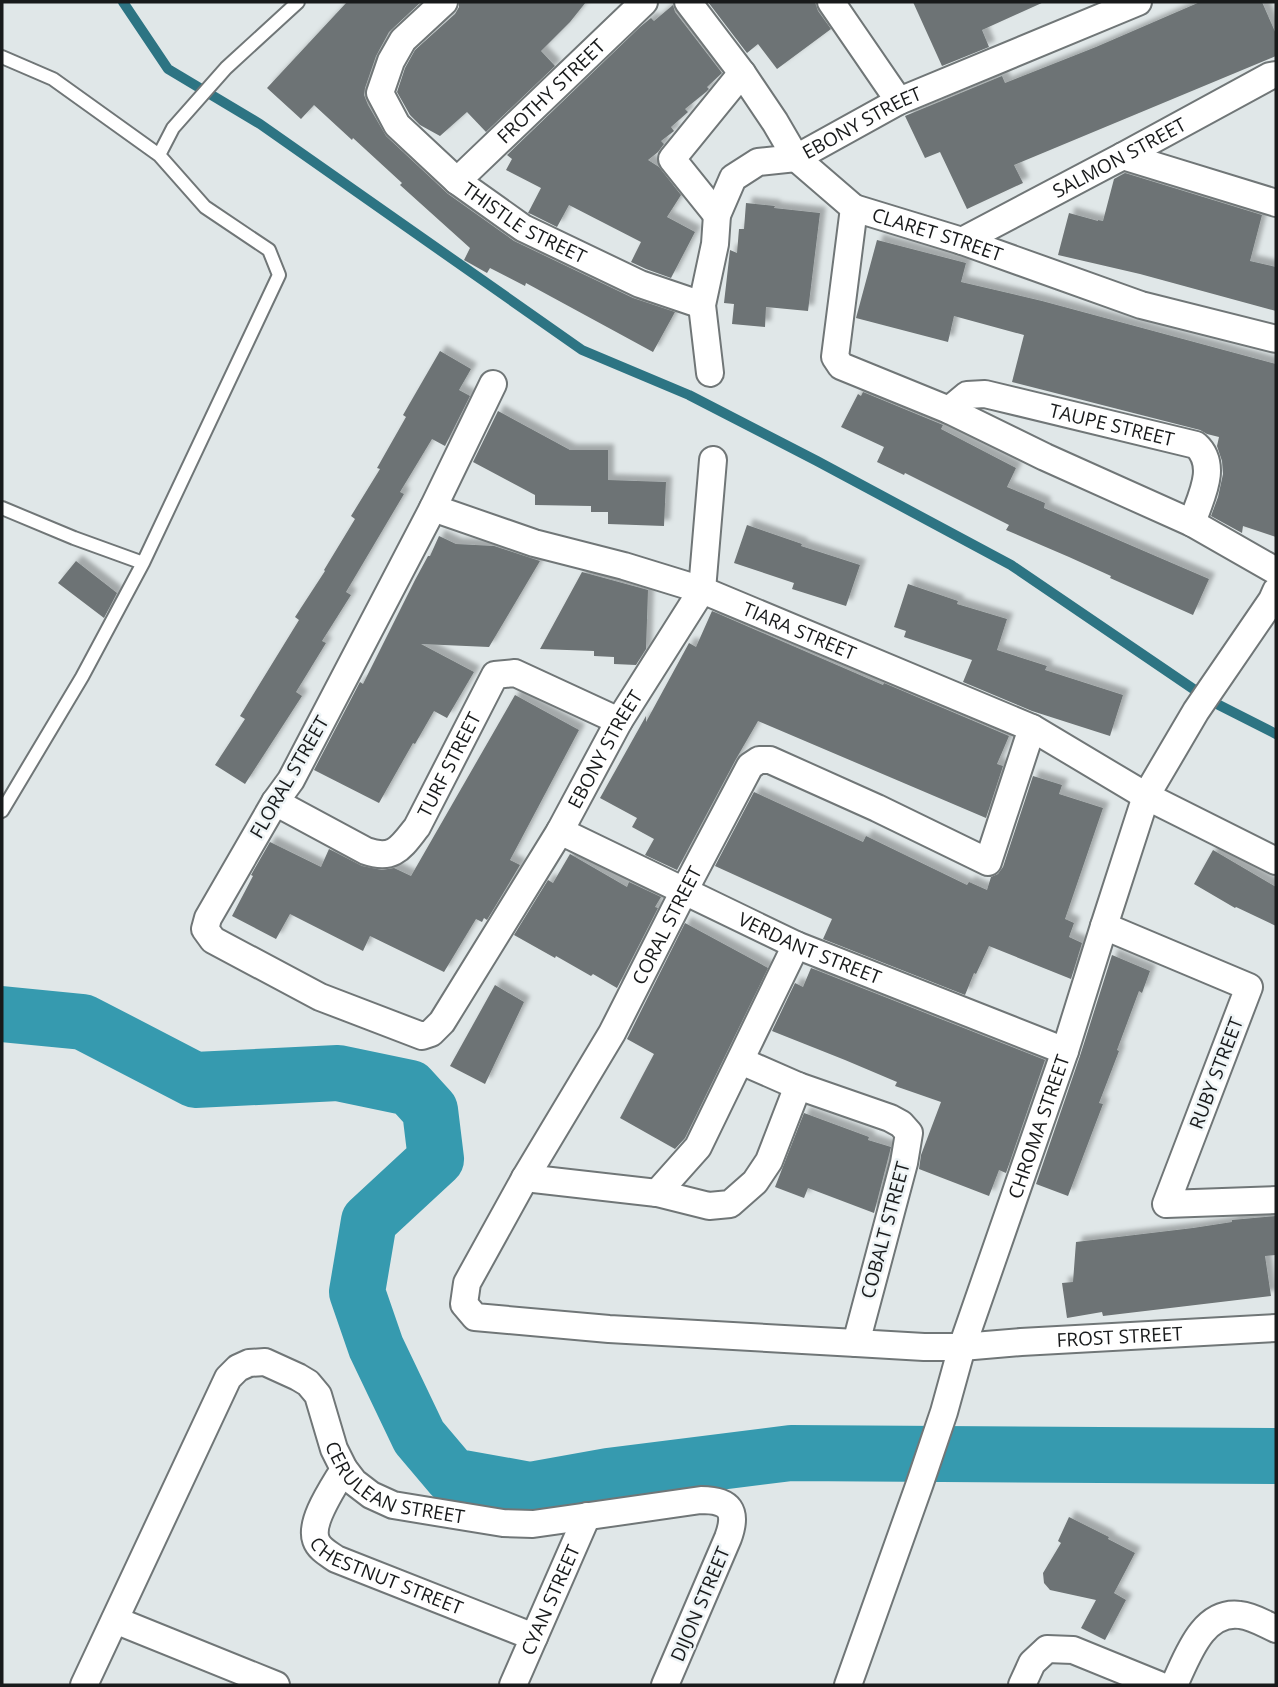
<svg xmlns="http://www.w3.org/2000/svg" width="1278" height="1687" viewBox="0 0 1278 1687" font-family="'Open Sans',sans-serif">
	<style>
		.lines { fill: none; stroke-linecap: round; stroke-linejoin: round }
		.stream { stroke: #2d7483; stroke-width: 10 }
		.river { stroke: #369aaf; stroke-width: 56 }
		.building { fill: #6d7374; filter: url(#shadow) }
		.lane-casing { stroke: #707677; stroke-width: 16 }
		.street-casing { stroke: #707677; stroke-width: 30 }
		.lane { stroke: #fff; stroke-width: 12 }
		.street { stroke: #fff; stroke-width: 26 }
		.labels { text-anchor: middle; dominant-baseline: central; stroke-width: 5; stroke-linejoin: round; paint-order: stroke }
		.street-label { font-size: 19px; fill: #181a1b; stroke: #eef4f6 }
	</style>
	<defs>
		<filter id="shadow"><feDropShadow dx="6" dy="-6" stdDeviation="2" flood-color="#0004"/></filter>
	</defs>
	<rect width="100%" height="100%" fill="#e0e7e8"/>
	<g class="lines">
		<path class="stream" d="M123,2L168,69L260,124L582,350L689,395L817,461L1011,565L1211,701L1276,734"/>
		<path class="river" d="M2,1014L83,1022L195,1080L338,1073L410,1088L430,1110L436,1159L369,1221L357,1292L376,1347L419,1437L452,1476L530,1490L608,1476L791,1453L1276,1456"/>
	</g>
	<path class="building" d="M347,2H421L389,32L376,56L365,88L364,95L368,105L386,136L448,194L514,241L633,298L675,312L653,352L526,283L525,286L490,268L487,273L464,260L470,248L400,185L402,183L353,138L352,140L314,105L301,119L267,88Z
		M459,2H586L570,22L541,51L555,66L486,132L467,112L440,136L420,125L410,115L397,92L405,68L415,50L455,14L459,7Z
		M708,2H815L818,11L831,29L777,69L758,44L747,53Z
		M913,2H1044L982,30L989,47L942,66Z
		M1200,2H1262L1276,34V56L1014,165L1023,183L967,209L940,152L925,158L905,116L1002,76L1005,83L1096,47Z
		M673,5L675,12L722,73L707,87L709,89L706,92L685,109L688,112L671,127L674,131L661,141L664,144L658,152L648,160L659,167L681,195L667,217L695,232L671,278L646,269L631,262L641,242L569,205L557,227L531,214L528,213L541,188L506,170L512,159L507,155L640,27L651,18L654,21Z
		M1125,173L1262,215L1250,261L1276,267V311L1140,274L1058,255L1069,213L1098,221V220L1103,221L1114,179Z
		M746,203L775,206L774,208L820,213L808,311L766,307L765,327L732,324L734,304L724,303L730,250L737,253L739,229H744Z
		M877,240L966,263L961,282L1042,301L1276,364V537L1243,526L1242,533L1211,516L1218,497L1223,474L1222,461L1217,446L1219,437L1207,434L1200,430L1012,382L1024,335L954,316L948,342L856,318Z
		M440,351L471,369L459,390L470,396L445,446L432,439L400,492L404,494L346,592L351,595L322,641L326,643L296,692L302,696L245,784L215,765L245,719L240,716L299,620L295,617L325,571L324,570L355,519L351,516L380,469L377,468L406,417L403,415Z
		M863,392L943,425L941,429L1016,468L1007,487L1045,503L1044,508L1209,579L1193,615L1110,578L1111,576L1069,557L1006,530L1009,525L905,473L904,475L877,462L884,447L841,427L858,394L861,396Z
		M498,411L570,450H608V480L666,482L664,526L608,524V512H591V506L535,505V495L473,462Z
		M747,525L802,544L801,546L860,565L846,606L792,589L794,583L734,563Z
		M439,536L456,544L494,546L540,561L489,647L421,644L474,672L447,718L434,711L415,744L413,743L379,803L314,770L360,682L363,684L415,580L428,556H430Z
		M76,561L117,593L104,618L58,583Z
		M582,572L648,590L646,649L636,665L614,664V657L594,656V651L540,649Z
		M908,584L958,601L957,604L1007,619L997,650L1047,666L1045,670L1123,695L1110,736L1032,711L963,682L972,660L904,637L906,631L894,627Z
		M712,611L883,685L884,683L1009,736L997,764L1003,766L986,818L758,721L736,759L677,870L645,855L654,839L632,827L637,818L600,798L646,716V722L689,643L696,647Z
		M515,695L579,730L510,860L520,865L487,920L484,918L482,922L476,919L444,972L370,936L363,951L290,914L276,939L232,916L253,876L251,875L270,842L321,867L329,849L362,866L382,870L394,868L411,876Z
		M1033,776L1062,785L1059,794L1103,808L1065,919L1074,923L1069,937L1082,943L1071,979L989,946L976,974L974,973L965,995L823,939L832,919L715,866L754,792L863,842L866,836L967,885L969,882L987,890L991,877L998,874L1003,867Z
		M1213,850L1276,887V926L1236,907L1235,908L1194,884Z
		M570,854L627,887L629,882L661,897L655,907L658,908L617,988L593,974L591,976L556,956L555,958L514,935L548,880L553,883Z
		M685,923L768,968L685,1138L675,1149L620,1118L654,1054L627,1039Z
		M1112,955L1150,971L1142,993L1139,991L1117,1050L1119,1051L1099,1103L1103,1104L1068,1196L1036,1184L1080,1056Z
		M811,968L1045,1060L1006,1173L999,1170L989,1196L919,1169L921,1155L941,1102L895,1086L897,1082L845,1060L772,1031L795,983L803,987Z
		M495,985L524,1002L485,1084L450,1066Z
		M804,1113L869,1137L868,1140L891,1147L874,1213L808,1188L804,1198L775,1187Z
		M1276,1216V1255L1265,1256L1271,1296L1103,1316L1102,1312L1067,1318L1062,1283L1073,1282L1076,1242L1193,1228L1232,1222V1220Z
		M1069,1517L1109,1537L1108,1539L1135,1553L1114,1593L1126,1600L1105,1640L1081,1628L1096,1600L1050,1590L1044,1583L1043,1573L1061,1543L1058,1541Z"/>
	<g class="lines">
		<defs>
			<path id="lane" d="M2,57L53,79L159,155
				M2,508L74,538L143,563
				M2,811L82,677L143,563L279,275L269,250L205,207L159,155L173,128L226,68L298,2"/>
			<g id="street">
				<path id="s1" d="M444,2L403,40L391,61L380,93L397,125L457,181L523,228L640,284L702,305"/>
				<path id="s2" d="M688,2L742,73L775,122L796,158L854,208L962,241L1141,305L1276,339"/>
				<path d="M831,2L899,101"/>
				<path d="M1123,156L1276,203"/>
				<path id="s3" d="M457,181L644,2"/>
				<path d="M854,208L835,357L841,366L949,410L1045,457L1192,523L1276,571"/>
				<path d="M717,215L672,159L742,73"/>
				<path id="s4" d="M962,241L1123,156L1270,76L1276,75"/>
				<path id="s5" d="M710,373L702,305L715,244L717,215L733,178L758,162L796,158L899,101L1138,2"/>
				<path id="s6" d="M493,384L433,508L291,780L275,802L208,918L205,929L213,940L320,997L422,1036L431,1033L442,1022L560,831L619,721L702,590L713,460"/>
				<path id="s7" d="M949,410L967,395L985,394L1196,445C1219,466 1200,498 1192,523"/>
				<path id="s8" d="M433,508L534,543L624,566L702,590L1032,728L1146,796L1276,861"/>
				<path id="s9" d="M275,802L366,851C394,861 401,847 417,827L495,675L515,673L619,721"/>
				<path id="s10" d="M560,831L796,945L1065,1051"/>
				<path d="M1104,926L1249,987L1166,1204L1276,1200"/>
				<path id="s11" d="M741,1061L798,1086L890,1118L901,1124L909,1133L904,1163L856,1343L924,1347H962L1021,1342L1276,1328"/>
				<path d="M525,1178L657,1193L709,1206L730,1204L755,1182L769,1161L798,1086"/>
				<path d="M657,1193L698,1147L796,945"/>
				<path id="s12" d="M856,1343L609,1329L475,1317L464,1304L467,1283L525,1178L612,1033L684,891L750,766L759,760H770L877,808L988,862L1032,728"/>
				<path id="s13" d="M344,1469C335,1485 309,1521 316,1540C319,1549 329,1554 336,1559L534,1637"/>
				<path d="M115,1620L276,1685"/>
				<path id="s14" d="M84,1685L228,1378L238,1368L249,1363L265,1362L298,1377L308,1383L318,1395L334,1449L344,1469L354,1482L371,1495L393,1505L503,1523L533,1524L701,1500C730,1500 738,1511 728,1538L665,1685"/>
				<path id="s15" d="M513,1685L587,1516"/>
				<path id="s16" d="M848,1685L920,1483L944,1412L962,1347L1065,1051L1104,926L1146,796L1196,711L1272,600L1276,591"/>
				<path d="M1022,1685L1032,1663L1047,1649L1073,1650L1159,1685"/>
				<path d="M1174,1685C1187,1658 1202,1610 1240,1615C1252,1616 1265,1624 1276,1629"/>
			</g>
		</defs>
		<use href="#lane" class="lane-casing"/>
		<use href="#street" class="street-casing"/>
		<use href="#lane" class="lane"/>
		<use href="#street" class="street"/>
	</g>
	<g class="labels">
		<g class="street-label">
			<text stroke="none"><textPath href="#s3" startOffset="130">FROTHY STREET</textPath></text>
			<text stroke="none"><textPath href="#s5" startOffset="343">EBONY STREET</textPath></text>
			<text stroke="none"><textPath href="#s4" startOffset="178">SALMON STREET</textPath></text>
			<text stroke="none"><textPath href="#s1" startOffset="312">THISTLE STREET</textPath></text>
			<text stroke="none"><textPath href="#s2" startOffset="354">CLARET STREET</textPath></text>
			<text stroke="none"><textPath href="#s7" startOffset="172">TAUPE STREET</textPath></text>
			<text stroke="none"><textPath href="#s8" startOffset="387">TIARA STREET</textPath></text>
			<text stroke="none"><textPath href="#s6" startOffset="1204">EBONY STREET</textPath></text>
			<text stroke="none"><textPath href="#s9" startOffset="236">TURF STREET</textPath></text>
			<text transform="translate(289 777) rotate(-60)">FLORAL STREET</text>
			<text stroke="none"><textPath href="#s12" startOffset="830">CORAL STREET</textPath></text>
			<text stroke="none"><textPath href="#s10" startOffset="276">VERDANT STREET</textPath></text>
			<text transform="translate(1216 1073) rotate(-69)">RUBY STREET</text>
			<text stroke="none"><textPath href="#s16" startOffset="590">CHROMA STREET</textPath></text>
			<text transform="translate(885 1230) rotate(-75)">COBALT STREET</text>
			<text stroke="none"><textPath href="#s11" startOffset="665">FROST STREET</textPath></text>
			<text stroke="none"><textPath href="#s14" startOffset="576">CERULEAN STREET</textPath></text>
			<text stroke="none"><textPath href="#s13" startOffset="159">CHESTNUT STREET</textPath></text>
			<text stroke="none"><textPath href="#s15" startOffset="93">CYAN STREET</textPath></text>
			<text transform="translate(700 1604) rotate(-67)">DIJON STREET</text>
		</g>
	</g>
	<rect width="1278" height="1687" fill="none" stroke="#181a1b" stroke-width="7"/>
</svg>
